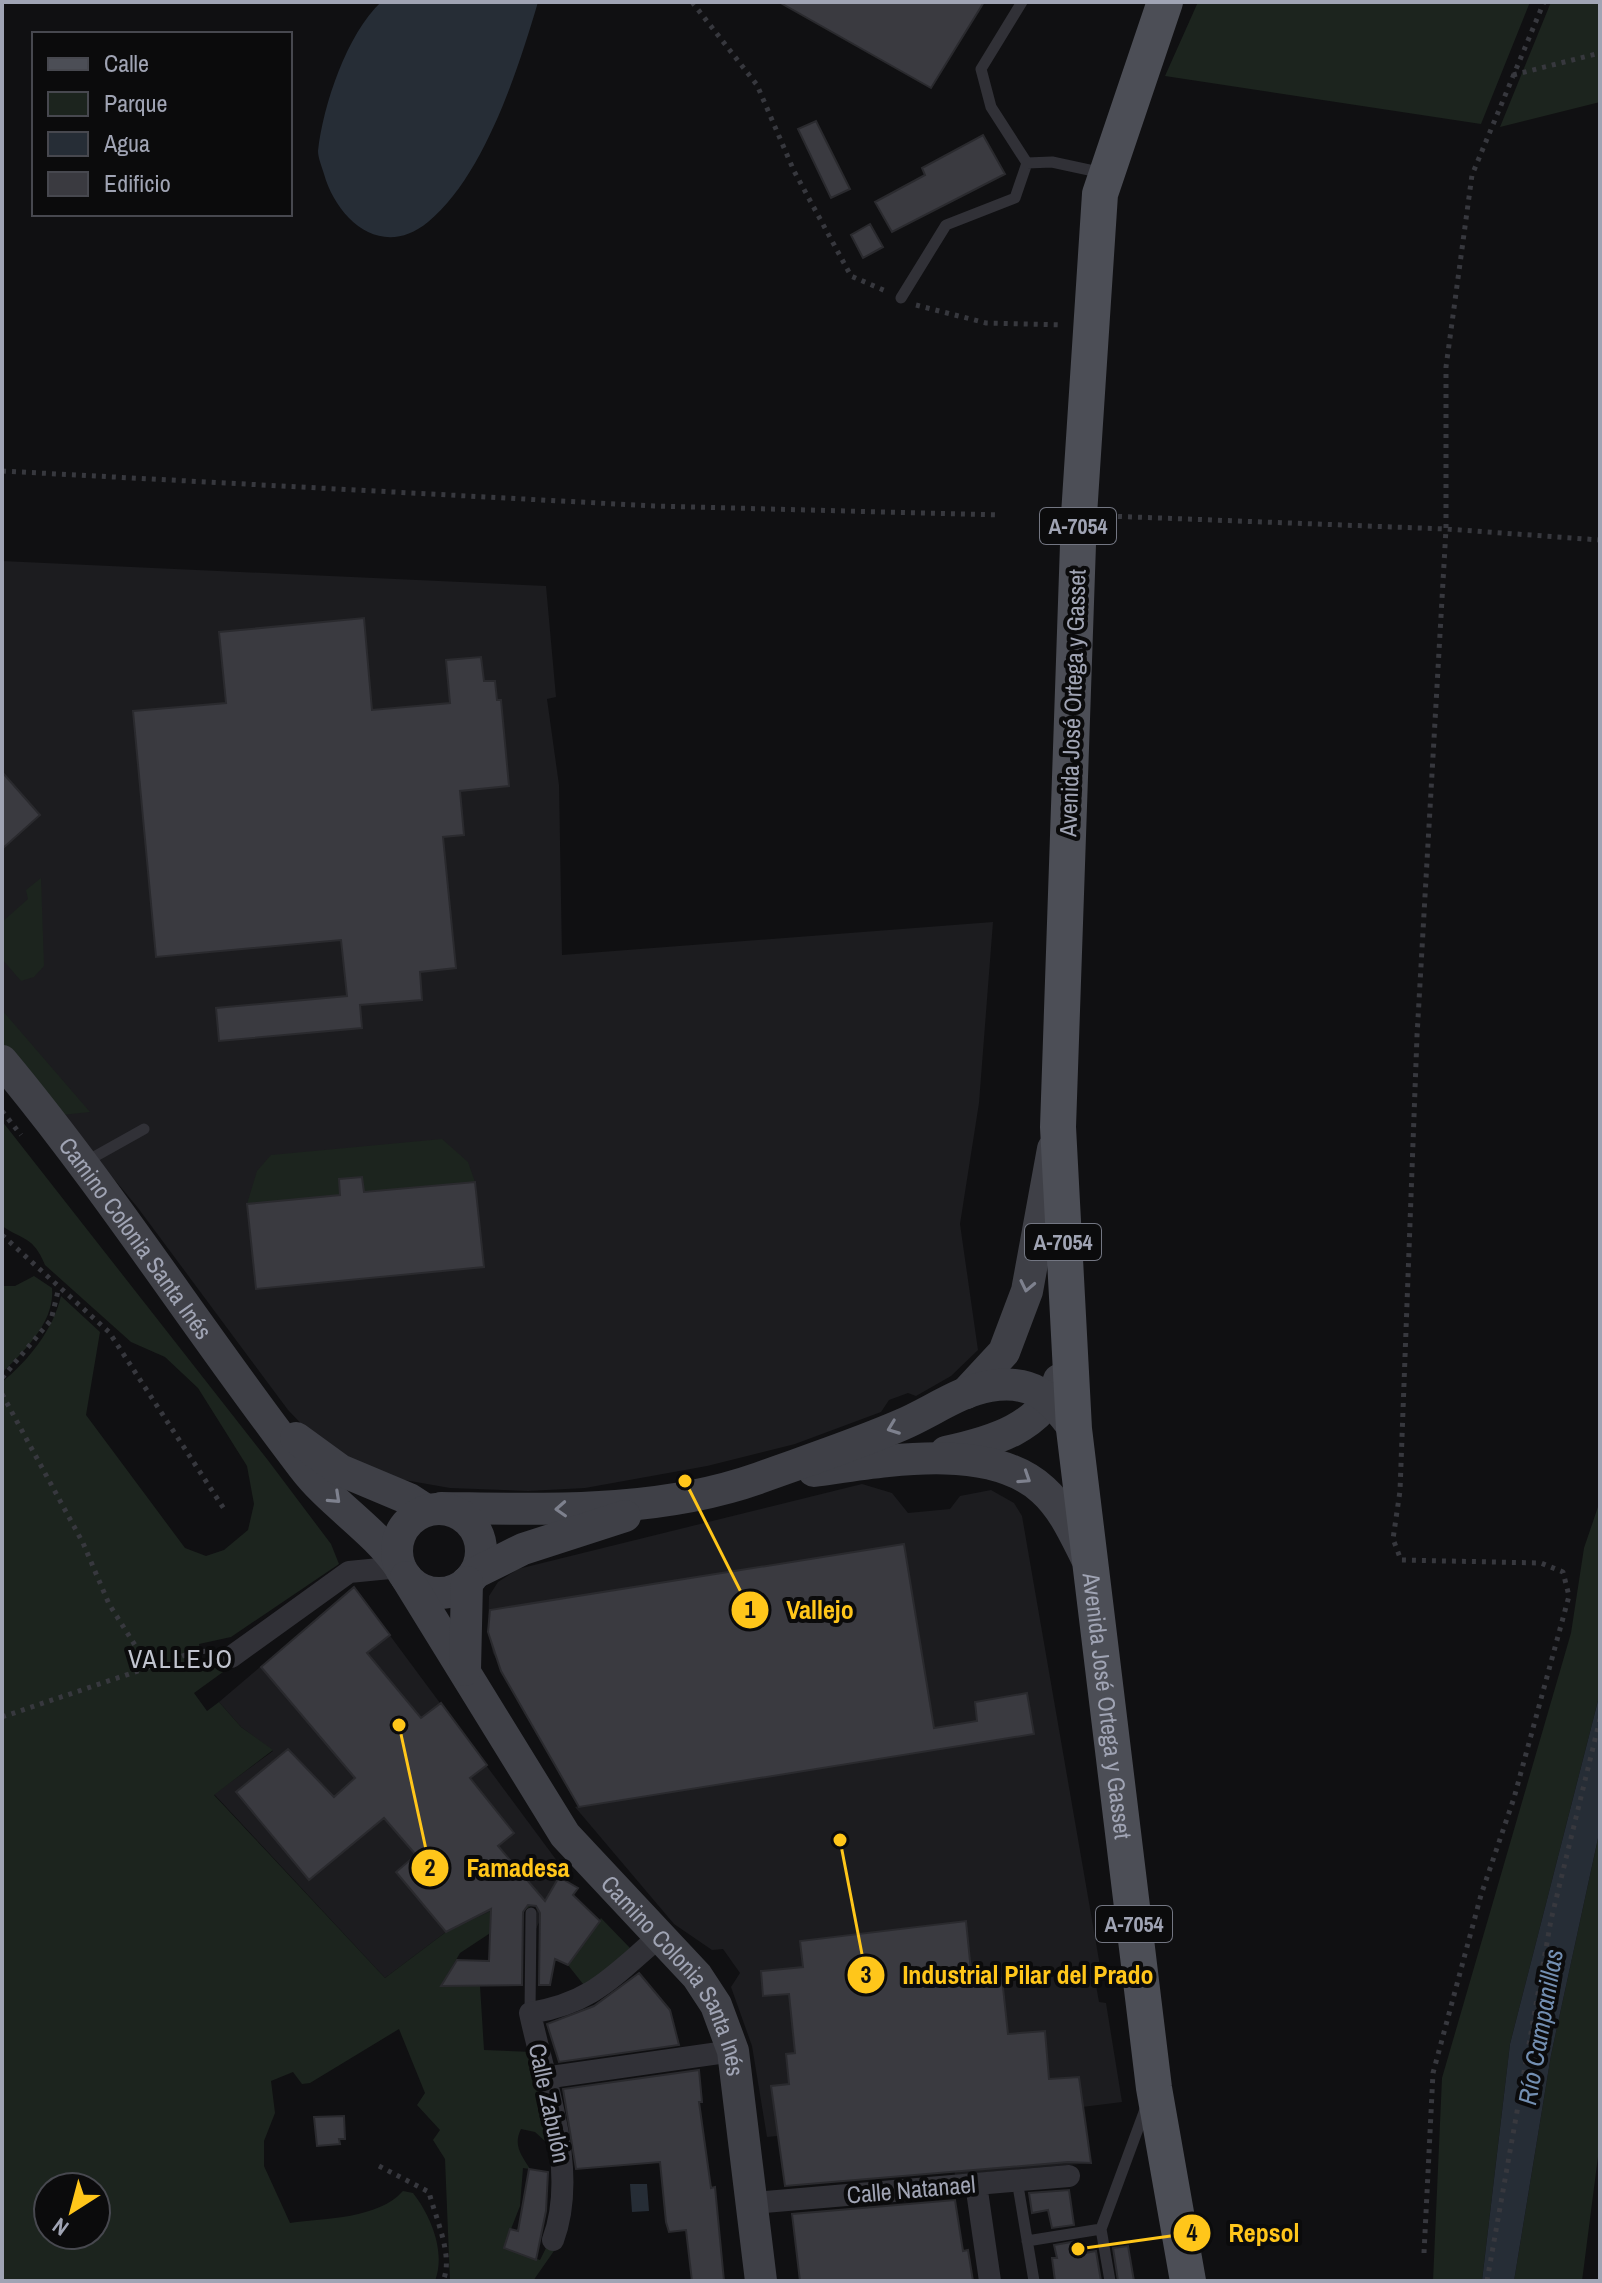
<svg xmlns="http://www.w3.org/2000/svg" width="1602" height="2283" viewBox="0 0 1602 2283" font-family="'Archivo Narrow',sans-serif">
	<style>
		.built { fill: #1c1c1f }
		.green { fill: #1c241e; fill-rule: evenodd }
		.water { fill: #262d36 }
		.building { fill: #3a3a40; stroke: #2a2a2e; stroke-width: 2 }
		.lines { fill: none; stroke-linecap: round; stroke-linejoin: round }
		.path { stroke: #37383e; stroke-width: 5; stroke-dasharray: 4 6; stroke-linecap: butt }
		.lane { stroke: #313137; stroke-width: 11 }
		.street { stroke: #313137; stroke-width: 22 }
		.secondary { stroke: #3f4047; stroke-width: 32 }
		.primary { stroke: #4c4e56; stroke-width: 36 }
		.oneway { stroke: #7e818e }
		.labels { text-anchor: middle; dominant-baseline: central; stroke-width: 8; stroke-linejoin: round; paint-order: stroke }
		.shield { fill: #0b0b0c; stroke: #737682; stroke-width: 2 }
		.shield-label { font-size: 22px; font-weight: bold; fill: #a0a4b4 }
		.street-label { font-size: 24px; fill: #a0a4b4; stroke: #0b0b0c }
		.neighbourhood-label { font-size: 26px; letter-spacing: 2px; fill: #c1c4cf; stroke: #0b0b0c }
		.water-label { font-size: 26px; font-style: italic; fill: #738fb2; stroke: #0b0b0c }
		.leader { fill: none; stroke: #ffc61a; stroke-width: 3 }
		.callout-dot { fill: #ffc61a; stroke: #0b0b0c; stroke-width: 3 }
		.mark-label { font-size: 24px; text-anchor: middle; font-weight: bold; fill: #111 }
		.callout-label { font-size: 26px; text-anchor: middle; font-weight: bold; fill: #ffc61a; stroke: #0b0b0c; stroke-width: 8; stroke-linejoin: round; paint-order: stroke }
	</style>
	<rect width="100%" height="100%" fill="#101012"/>
	<path class="built" d="M2,561L546,586L556,697L547,699L559,785L562,955L993,922L979,1103L960,1224L978,1350L951,1376L916,1396L908,1393L889,1400L881,1412L795,1444L707,1466L585,1488L528,1491L450,1488L393,1478L350,1461L314,1437L288,1410L138,1208L2,1044Z
		M862,1484L892,1493L908,1513L950,1509L960,1496L991,1490L1014,1503L1022,1516L1100,1966L1094,1974L1099,2002L1106,2003L1122,2102L1082,2107L1091,2163L955,2175L945,2120L767,2137L752,2046L731,1987L740,1973L723,1949L712,1950L674,1924L575,1807L579,1806L493,1653L488,1632L489,1596L498,1582L518,1569Z
		M354,1587L563,1869L536,1929L537,1902L446,1932L385,1978L214,1794L273,1751L241,1727L219,1702Z"/>
	<path class="green" d="M1198,2H1530L1481,124L1165,76Z
		M1551,2H1600V102L1500,127Z
		M41,878L44,966L34,977L21,981L2,959V922L28,899L26,890Z
		M2,1010L90,1112L62,1115L2,1044Z
		M2,1121L267,1459L331,1544L339,1564L231,1637L199,1644L201,1659L223,1672L194,1693L207,1711L219,1702L241,1727L273,1750L214,1795L385,1978L446,1932L538,1889L537,1902L460,1953L443,1982L445,1986H480L484,2050L533,2052L553,2140L546,2142L535,2132L521,2129C513,2145 521,2155 530,2169L523,2168L520,2206L504,2247L540,2260L547,2246L556,2248L533,2281H450L445,2159L433,2140L440,2130L417,2105L425,2093L399,2029L310,2083L302,2084L293,2072L271,2081L275,2113L264,2141V2166L290,2223C326,2218 378,2219 403,2191L413,2193C431,2216 446,2252 435,2281H2V1382C29,1360 53,1330 61,1296L100,1332L86,1415L185,1548L206,1556L224,1550L248,1530L254,1504L247,1466L198,1388L165,1357L131,1342L45,1265C33,1236 24,1241 2,1226ZM48,2187H96V2235H48Z
		M442,1139L468,1162L475,1182L364,1192L362,1177L339,1179L340,1195L247,1204L257,1171L271,1155Z
		M34,1276L52,1288C55,1322 25,1350 2,1373V1286H15Z
		M1600,1501V1693L1510,2044L1482,2281H1433L1442,2078L1571,1633L1584,1548Z
		M1600,1829V2141L1582,2281H1514L1551,2055Z
		M601,1918L630,1948L587,1989L568,1965Z"/>
	<path class="water" d="M381,2H538C518,70 484,176 428,222C382,260 337,220 324,174C322,167 318,158 318,151C323,105 347,34 381,2Z
		M1600,1693V1829L1551,2055L1514,2281H1482L1510,2044Z
		M630,2184H647L649,2211L632,2212Z"/>
	<path class="building" d="M779,2H984L931,88Z
		M816,121L850,189L831,198L798,129Z
		M983,135L1005,174L892,232L875,202L925,175L922,168Z
		M870,224L883,247L863,258L851,235Z
		M364,618L372,710L450,703L446,660L481,657L484,681H495L497,700H501L509,786L460,791L464,835L443,837L456,968L420,972L422,1000L360,1005L362,1028L219,1041L216,1008L347,996L341,940L156,957L133,711L226,703L219,632Z
		M2,772L40,815L2,849Z
		M362,1177L364,1192L475,1182L484,1267L256,1289L247,1204L340,1195L339,1179Z
		M904,1544L934,1728L977,1721L975,1702L1027,1693L1034,1734L579,1807L501,1671L488,1632L490,1610Z
		M354,1587L390,1635L367,1653L421,1718L441,1703L487,1765L470,1778L514,1833L498,1846L545,1901L559,1877L578,1888L573,1895L600,1921L568,1965L555,1959L550,1985H539L540,1913L536,1906L528,1905L523,1912L522,1985L441,1986L457,1960L489,1961L491,1909L446,1932L396,1872L416,1855L384,1818L309,1880L236,1792L288,1749L334,1797L355,1778L261,1667Z
		M966,1921L972,1981L1002,1978L1008,2034L1045,2031L1049,2079L1079,2077L1091,2163L1068,2162L785,2186L771,2086L789,2084L786,2054L795,2053L789,1994L763,1996L761,1971L803,1967L800,1941Z
		M639,1973L670,2010L679,2045L559,2062L547,2024L594,2006Z
		M699,2070L702,2102H699L711,2188L715,2187L724,2281H692L686,2230L669,2232L666,2222L660,2162L576,2169L563,2089Z
		M344,2116L345,2139H339L340,2144L317,2146L314,2117Z
		M529,2169L548,2172L546,2211L536,2260L504,2248L510,2229L518,2231Z
		M1069,2190L1074,2225L1052,2228L1048,2210L1032,2213L1029,2193Z
		M955,2200L963,2251L968,2250L973,2281H800L792,2214Z
		M1077,2241L1079,2254L1096,2251L1101,2281H1055L1052,2258H1057L1054,2245Z
		M1128,2246L1134,2281H1118L1113,2248Z"/>
	<g class="lines">
		<path class="path" d="M692,2L757,85L794,171L851,276L888,292
			M1513,75L1600,53
			M916,305L986,323L1063,325
			M2,471L654,506L1000,515
			M1108,516L1446,529L1600,540
			M2,1111L21,1135
			M2,1235L109,1332L226,1512
			M2,1378L51,1320L59,1287
			M2,1394L83,1543L109,1604L150,1669
			M2,1717L194,1652L211,1651
			M379,2166L429,2192C435,2217 454,2256 443,2281
			M1424,2253L1433,2073L1481,1895L1514,1798L1569,1596L1563,1572L1541,1563L1401,1560L1393,1539L1400,1491L1417,1036L1446,529V367L1472,175L1544,2
			M1487,2281L1551,1920L1600,1719"/>
		<path class="lane" d="M1022,2L981,69L991,107L1027,163
			M901,298L946,225L1015,198L1027,163L1052,162L1103,173
			M85,1162L144,1129
			M530,2013L531,1913
			M1017,2180L1034,2281
			M1027,2241L1101,2229
			M1110,2281L1101,2229L1146,2107"/>
		<path class="street" d="M231,1657L349,1572L400,1567
			M544,2078L733,2051
			M976,2184L990,2281
			M753,2203L1069,2176
			M553,2240C579,2171 545,2084 530,2013C593,2003 614,1975 660,1936"/>
		<g class="secondary">
			<path id="s1" d="M2,1061C110,1191 200,1333 303,1467C331,1504 373,1528 400,1567"/>
			<path d="M966,1393L1004,1352L1027,1291L1053,1149"/>
			<path d="M296,1438L340,1470L409,1499L426,1510"/>
			<path d="M946,1452C992,1442 1042,1428 1059,1380"/>
			<path d="M814,1471C880,1462 989,1440 1043,1490C1063,1508 1074,1533 1086,1557"/>
			<path d="M441,1508C548,1509 657,1514 759,1478C806,1461 855,1445 901,1425C930,1413 959,1391 990,1386C1033,1379 1051,1397 1074,1429"/>
			<circle cx="439" cy="1551" r="42"/>
			<path d="M475,1573L523,1549L625,1516"/>
			<path id="s2" d="M406,1577L565,1835L697,1976L716,2005L733,2051L761,2281"/>
			<path d="M465,1670L467,1582"/>
		</g>
		<path class="primary" id="s3" d="M1165,2L1100,194L1079,515L1058,1127L1074,1429L1154,2088L1188,2281"/>
	</g>
	<defs><path id="oneway-chevron" d="M-2-3.5L2.5 0L-2 3.5" fill="none" stroke-width="1.6" stroke-linecap="round" stroke-linejoin="round" transform="scale(2)"/></defs>
	<g class="oneway">
		<use href="#oneway-chevron" transform="translate(1027 1286) rotate(102)"/>
		<use href="#oneway-chevron" transform="translate(893 1428) rotate(159)"/>
		<use href="#oneway-chevron" transform="translate(1025 1478) rotate(33)"/>
		<use href="#oneway-chevron" transform="translate(335 1498) rotate(43)"/>
		<use href="#oneway-chevron" transform="translate(561 1509) rotate(177)"/>
	</g>
	<g class="labels">
		<g class="shield">
			<rect x="1040" y="508" width="76" height="36" rx="6"/>
			<rect x="1025" y="1224" width="76" height="36" rx="6"/>
			<rect x="1096" y="1906" width="76" height="36" rx="6"/>
		</g>
		<g class="shield-label">
			<text x="1078" y="526">A-7054</text>
			<text x="1063" y="1242">A-7054</text>
			<text x="1134" y="1924">A-7054</text>
		</g>
		<g class="street-label">
			<text transform="translate(1072 703) rotate(-88)">Avenida José Ortega y Gasset</text>
			<text stroke="none"><textPath href="#s1" startOffset="222">Camino Colonia Santa Inés</textPath></text>
			<text stroke="none"><textPath href="#s3" startOffset="1718">Avenida José Ortega y Gasset</textPath></text>
			<text stroke="none"><textPath href="#s2" startOffset="484">Camino Colonia Santa Inés</textPath></text>
			<text transform="translate(550 2103) rotate(78)">Calle Zabulón</text>
			<text transform="translate(911 2189) rotate(-5)">Calle Natanael</text>
		</g>
		<g class="neighbourhood-label">
			<text x="181" y="1658">VALLEJO</text>
		</g>
		<g class="water-label">
			<text transform="translate(1540 2027) rotate(-80)">Río Campanillas</text>
		</g>
	</g>
	<path class="leader" d="M685 1481L750 1610M399 1725L430 1868M840 1840L866 1975M1078 2249L1192 2233"/>
	<g class="callout-dot">
		<circle cx="685" cy="1481" r="8"/>
		<circle cx="399" cy="1725" r="8"/>
		<circle cx="840" cy="1840" r="8"/>
		<circle cx="1078" cy="2249" r="8"/>
		<circle cx="750" cy="1610" r="20"/>
		<circle cx="430" cy="1868" r="20"/>
		<circle cx="866" cy="1975" r="20"/>
		<circle cx="1192" cy="2233" r="20"/>
	</g>
	<g class="mark-label">
		<text x="750" y="1618">1</text>
		<text x="430" y="1876">2</text>
		<text x="866" y="1983">3</text>
		<text x="1192" y="2241">4</text>
	</g>
	<g class="callout-label">
		<text x="820" y="1619">Vallejo</text>
		<text x="518" y="1877">Famadesa</text>
		<text x="1028" y="1984">Industrial Pilar del Prado</text>
		<text x="1264" y="2242">Repsol</text>
	</g>
	<rect width="1602" height="2283" fill="none" stroke="#a0a4b4" stroke-width="8"/>
	<rect x="32" y="32" width="260" height="184" fill="#0b0b0c" stroke="#47484f" stroke-width="2"/>
	<rect x="48" y="58" width="40" height="12" fill="#4c4e56" stroke="#47484f" stroke-width="2"/>
	<text x="104" y="72" font-size="24" fill="#a0a4b4">Calle</text>
	<rect x="48" y="92" width="40" height="24" fill="#1c241e" stroke="#47484f" stroke-width="2"/>
	<text x="104" y="112" font-size="24" fill="#a0a4b4">Parque</text>
	<rect x="48" y="132" width="40" height="24" fill="#262d36" stroke="#47484f" stroke-width="2"/>
	<text x="104" y="152" font-size="24" fill="#a0a4b4">Agua</text>
	<rect x="48" y="172" width="40" height="24" fill="#3a3a40" stroke="#47484f" stroke-width="2"/>
	<text x="104" y="192" font-size="24" fill="#a0a4b4">Edificio</text>
	<g transform="translate(72 2211) rotate(216)"><circle r="38" fill="#0b0b0c" stroke="#47484f" stroke-width="2"/>
	<path d="M0-6L14 30L0 20L-14 30Z" fill="#ffc61a"/>
	<text y="-12" font-size="22" font-weight="bold" text-anchor="middle" fill="#a0a4b4">N</text>
	</g>
</svg>
